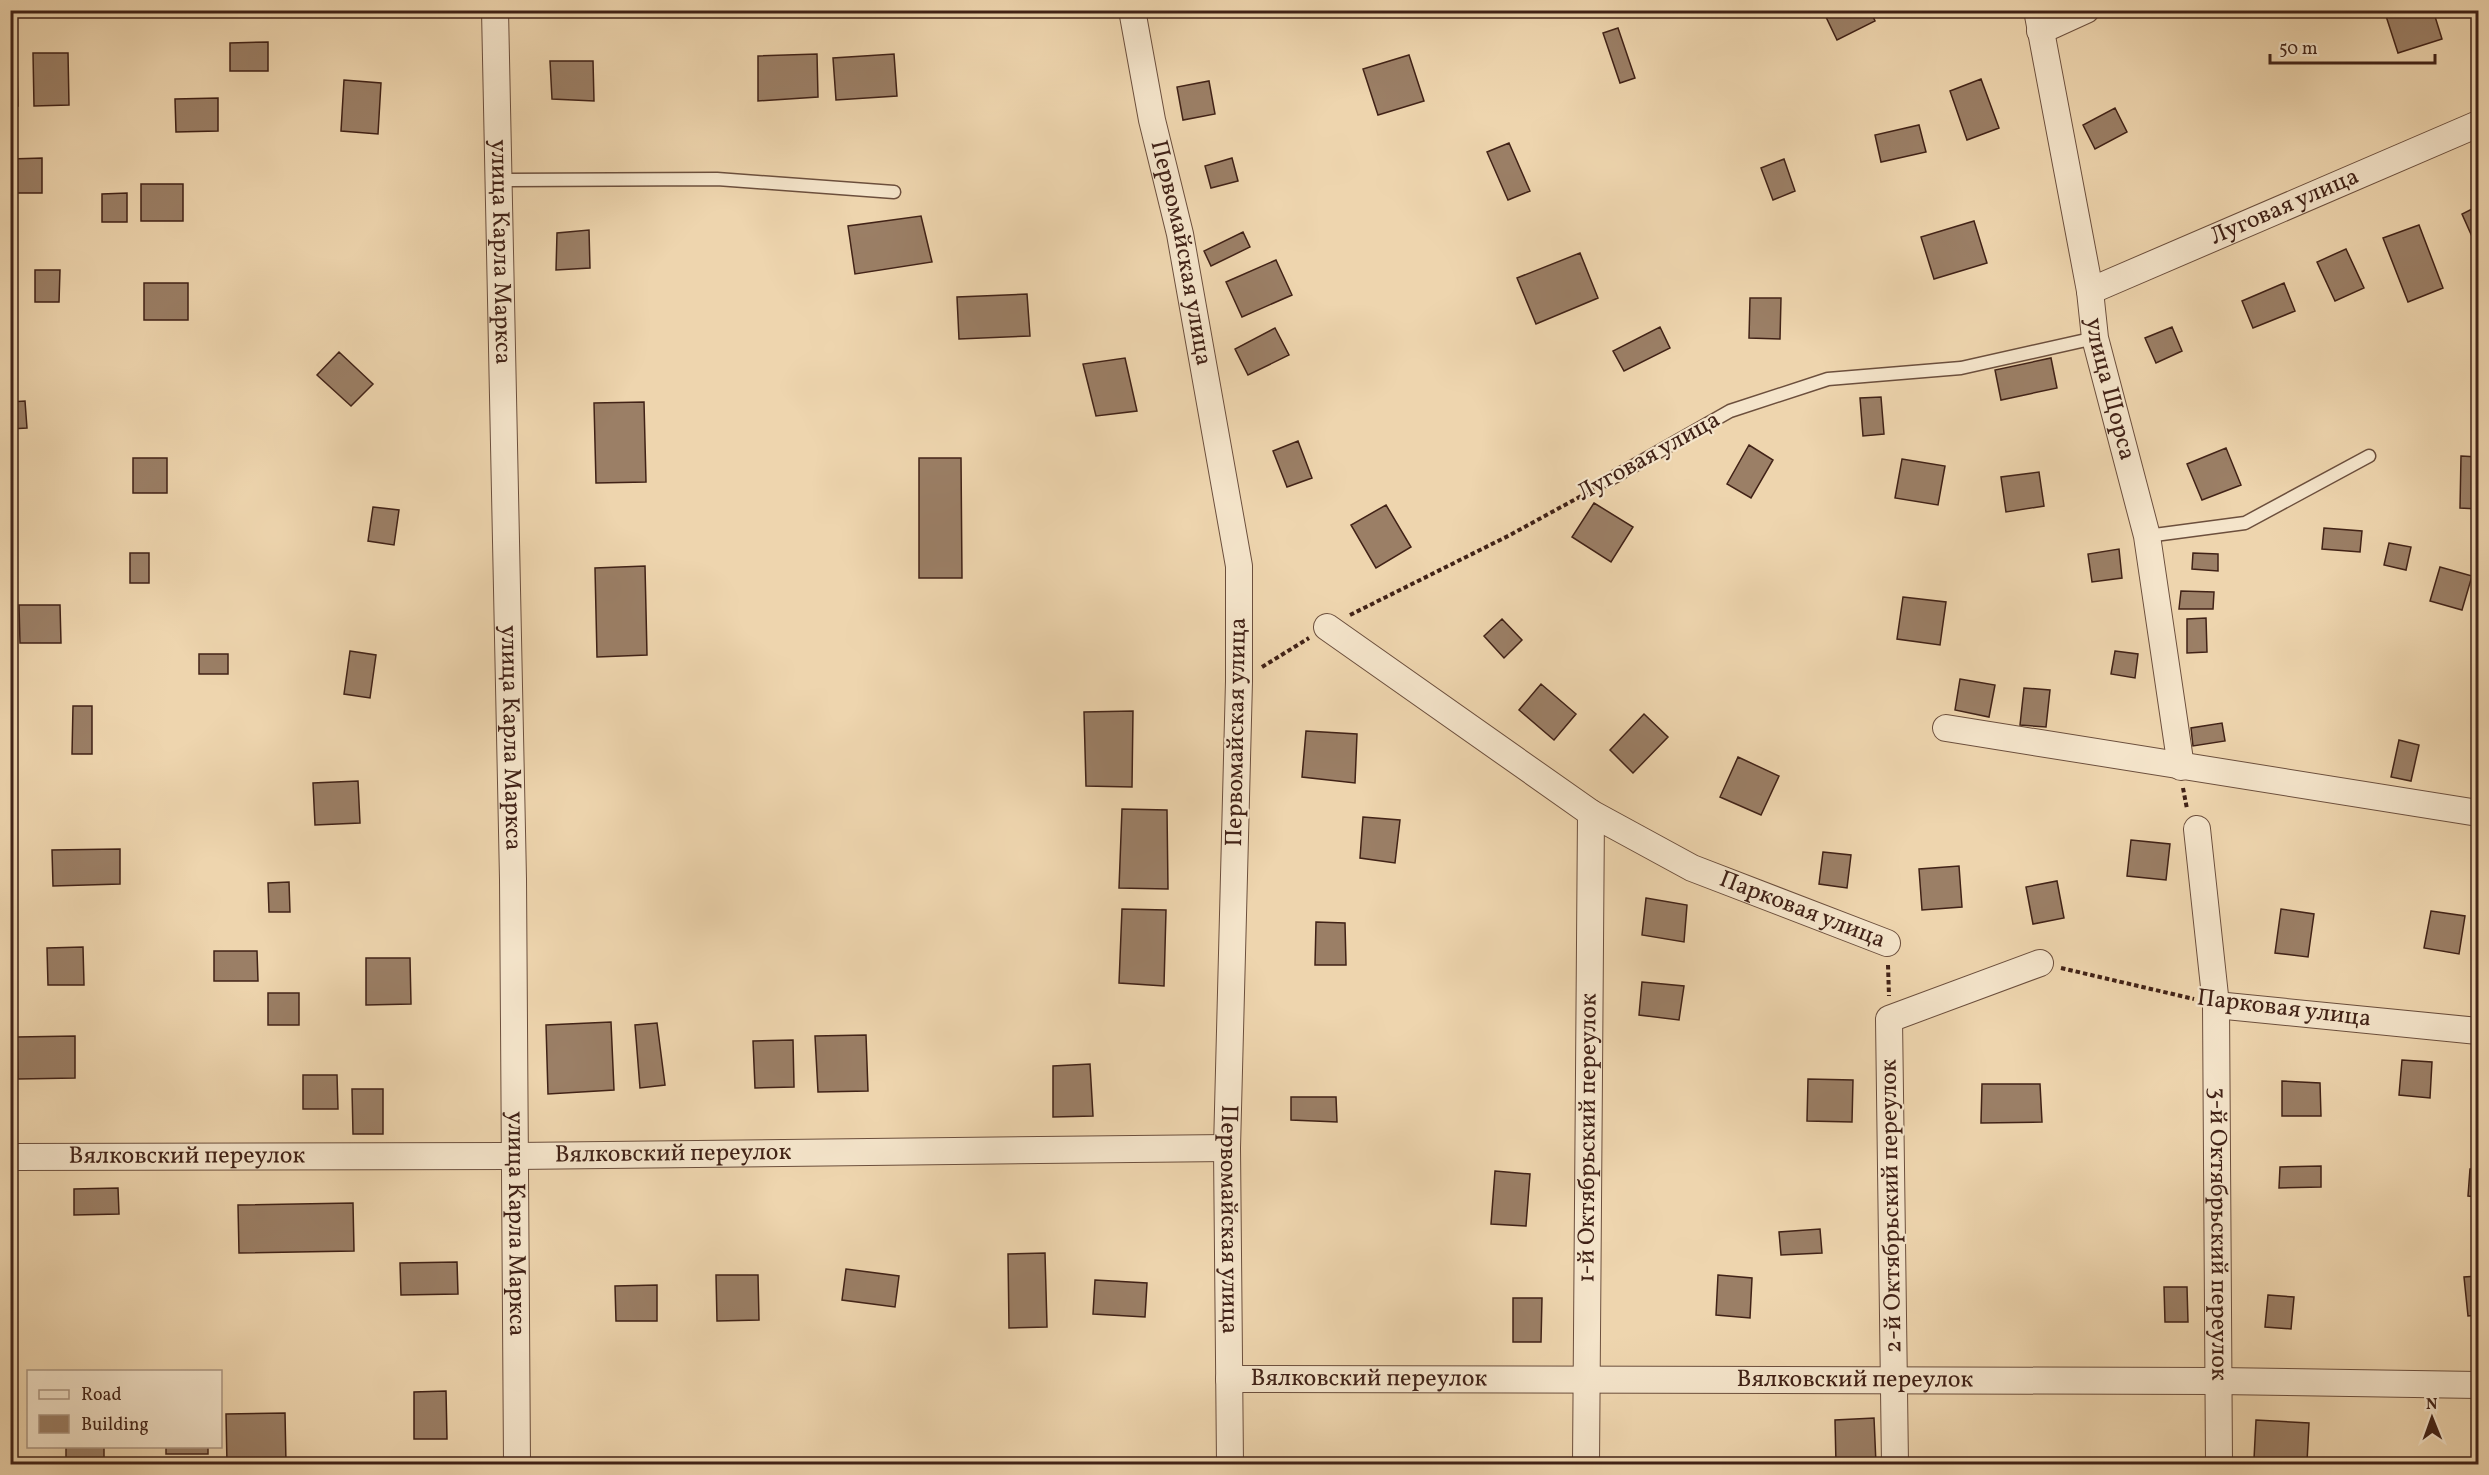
<svg xmlns="http://www.w3.org/2000/svg" width="2489" height="1475" viewBox="0 0 2489 1475" font-family="Vollkorn,serif">
	<style>
		.building { fill: #9b7f66; stroke: #412217; stroke-width: 1.5 }
		.lines { fill: none; stroke-linecap: round; stroke-linejoin: round }
		.lane-casing { stroke: #6c4f3d; stroke-width: 15 }
		.street-casing { stroke: #6c4f3d; stroke-width: 28 }
		.path { stroke: #412217; stroke-width: 4; stroke-dasharray: 4.5 3; stroke-linecap: butt }
		.lane { stroke: #f4e4ca; stroke-width: 12 }
		.street { stroke: #f4e4ca; stroke-width: 26 }
		.labels { text-anchor: middle; dominant-baseline: central; stroke-width: 4.5; stroke-linejoin: round; paint-order: stroke }
		.street-label { font-size: 24px; fill: #412217; stroke: #f4e4ca }
	</style>
	<rect width="100%" height="100%" fill="#eed5ae"/>
	<filter id="stains"><feTurbulence type="fractalNoise" baseFrequency=".00333" numOctaves="4"/><feColorMatrix values="0 0 0 0 .2 0 0 0 0 .09 0 0 0 0 .02 0 0 0 .5 -.17"/></filter>
	<radialGradient id="worn" r=".72"><stop offset=".6" stop-color="#630" stop-opacity="0"/><stop offset="1" stop-color="#630" stop-opacity=".3"/></radialGradient>
	<path class="building" d="M1840,10H1870L1875,21L1837,40L1826,17Z
		M2394,10H2433L2442,39L2398,53L2385,13Z
		M1618,28L1635,78L1620,83L1603,33Z
		M268,42V71H230V43Z
		M33,53H68L69,105L34,106Z
		M817,54L818,97L758,101V56Z
		M894,54L897,96L836,100L833,58Z
		M1409,55L1424,101L1378,115L1363,69Z
		M550,61H593L594,101L552,99Z
		M10,65H17L18,106H10Z
		M1981,79L1999,128L1967,140L1950,91Z
		M344,80L381,83L378,134L341,131Z
		M1209,81L1215,114L1183,120L1177,87Z
		M218,98V131L176,132L175,99Z
		M2115,108L2127,132L2095,149L2083,125Z
		M1919,125L1926,152L1881,162L1875,135Z
		M1509,143L1530,191L1508,200L1487,152Z
		M42,158V193H10V159Z
		M1232,158L1238,181L1211,188L1205,166Z
		M1784,159L1795,191L1773,200L1761,168Z
		M141,184H183V221H141Z
		M127,193V222H102V194Z
		M2478,206V250L2462,214Z
		M921,216L932,262L855,274L848,226Z
		M1974,221L1987,263L1934,279L1921,237Z
		M2419,225L2443,288L2408,302L2383,238Z
		M589,230L590,268L556,270L557,233Z
		M1243,232L1250,247L1211,266L1204,251Z
		M2346,249L2364,288L2335,301L2317,262Z
		M1580,253L1598,298L1536,324L1517,278Z
		M1276,260L1292,295L1242,317L1226,282Z
		M35,270H60L59,302H35Z
		M144,283H188V320H144Z
		M2284,283L2295,311L2253,328L2242,301Z
		M1027,294L1030,336L959,339L957,297Z
		M1750,298H1781L1780,339L1749,338Z
		M1660,327L1670,348L1624,371L1613,351Z
		M2172,327L2182,351L2156,363L2145,338Z
		M1275,328L1289,355L1248,375L1235,349Z
		M339,352L373,384L351,406L317,375Z
		M1125,358L1137,411L1096,416L1083,364Z
		M2051,358L2057,388L2001,400L1995,370Z
		M1881,397L1884,434L1863,436L1860,398Z
		M25,401L27,428L10,429V402Z
		M644,402L646,482L596,483L594,403Z
		M1298,441L1312,478L1287,487L1273,451Z
		M1749,445L1773,460L1751,498L1727,484Z
		M2226,448L2241,485L2202,500L2187,464Z
		M2461,456L2478,457V509L2460,508Z
		M133,458H167V493H133Z
		M919,458H961L962,578H919Z
		M1902,459L1945,466L1938,505L1895,498Z
		M2039,472L2044,506L2006,512L2001,477Z
		M1594,503L1633,527L1611,562L1572,537Z
		M1386,505L1411,547L1376,568L1351,525Z
		M373,507L399,510L394,545L368,541Z
		M2324,528L2362,531L2360,552L2322,549Z
		M2389,543L2411,547L2406,570L2384,565Z
		M2119,549L2122,578L2092,582L2088,554Z
		M130,553H149V583H130Z
		M2193,553L2218,554V571L2192,569Z
		M645,566L647,655L597,657L595,568Z
		M2440,567L2472,576L2462,610L2430,601Z
		M2181,591L2214,592L2213,609H2179Z
		M1903,597L1946,602L1940,645L1897,639Z
		M19,605H60L61,643H20Z
		M2206,618L2207,652L2187,653V619Z
		M1502,619L1522,640L1504,658L1484,636Z
		M350,651L376,655L370,698L344,694Z
		M2115,651L2138,654L2135,678L2111,674Z
		M199,654H228V674H199Z
		M1960,679L1995,685L1989,717L1955,710Z
		M1541,684L1576,714L1554,740L1519,710Z
		M2024,688L2050,690L2046,727L2020,725Z
		M73,706H92V754H72Z
		M1133,711L1132,787L1086,786L1084,712Z
		M1644,714L1668,737L1633,773L1610,750Z
		M2222,723L2225,741L2193,746L2191,728Z
		M1306,731L1357,734L1355,783L1302,777Z
		M2399,740L2419,745L2411,781L2391,777Z
		M1738,757L1779,776L1761,815L1720,797Z
		M358,781L360,823L315,825L313,783Z
		M1122,809L1167,810L1168,889L1119,888Z
		M1363,817L1400,820L1395,863L1360,858Z
		M2131,840L2170,844L2166,880L2127,876Z
		M120,849V884L53,886L52,850Z
		M1823,852L1851,855L1847,888L1819,884Z
		M1959,866L1962,907L1922,910L1919,869Z
		M2057,881L2064,918L2033,924L2026,887Z
		M289,882L290,912H269L268,883Z
		M1646,898L1687,905L1684,942L1642,935Z
		M1122,909L1166,910L1164,986L1119,983Z
		M2281,909L2314,914L2308,957L2275,953Z
		M2431,911L2465,916L2459,954L2424,948Z
		M1316,922L1345,923L1346,965H1315Z
		M83,947L84,985H48L47,948Z
		M214,951H257L258,981H214Z
		M366,958H410L411,1004L366,1005Z
		M1642,982L1684,986L1679,1020L1639,1015Z
		M268,993H299V1025H268Z
		M611,1022L614,1090L548,1094L546,1025Z
		M657,1023L665,1085L640,1088L635,1025Z
		M866,1035L868,1091L818,1092L815,1036Z
		M75,1036V1078L18,1079L17,1037Z
		M793,1040L794,1087L755,1088L753,1041Z
		M2402,1060L2432,1062L2430,1098L2399,1095Z
		M1090,1064L1093,1116L1053,1117V1066Z
		M303,1075H337L338,1109H303Z
		M1808,1079L1853,1080L1852,1122L1807,1121Z
		M2282,1081L2320,1083L2321,1116H2282Z
		M1982,1084H2040L2042,1122L1981,1123Z
		M352,1089H383V1134H353Z
		M1291,1097H1336L1337,1122L1291,1120Z
		M2321,1166V1187L2279,1188L2280,1167Z
		M2470,1169H2478V1197L2468,1196Z
		M1495,1171L1530,1174L1526,1226L1491,1224Z
		M118,1188L119,1214L74,1215V1189Z
		M353,1203L354,1251L239,1253L238,1205Z
		M1820,1229L1822,1253L1781,1255L1779,1232Z
		M1045,1253L1047,1327L1009,1328L1008,1254Z
		M457,1262L458,1294L401,1295L400,1263Z
		M846,1269L899,1276L895,1307L842,1300Z
		M716,1275H758L759,1320L717,1321Z
		M1718,1275L1752,1278L1750,1318L1716,1315Z
		M2478,1276V1315L2468,1316L2464,1277Z
		M1095,1280L1147,1283L1145,1317L1093,1314Z
		M657,1285V1321H616L615,1286Z
		M2164,1287H2187L2188,1322H2165Z
		M2268,1295L2294,1297L2291,1329L2265,1327Z
		M1513,1298H1542L1541,1342H1513Z
		M446,1391L447,1439H414V1392Z
		M285,1413L286,1464H227L226,1414Z
		M1874,1418L1876,1464H1836L1835,1420Z
		M2256,1420L2309,1423L2307,1462L2254,1459Z
		M66,1446H104V1461H66Z
		M166,1446H208V1454H166Z"/>
	<g class="lines">
		<defs>
			<path id="lane" d="M500,180L717,179L894,192
				M1607,481L1730,411L1828,379L1961,368L2095,338
				M2147,536L2245,523L2369,456"/>
			<g id="street">
				<path id="s1" d="M495,10L513,879L517,1464"/>
				<path id="s2" d="M1132,10L1152,120L1180,234L1239,566V681L1227,1148L1230,1464"/>
				<path id="s3" d="M2037,10L2090,291L2095,338L2147,536L2181,767"/>
				<path d="M2040,31L2086,10"/>
				<path id="s4" d="M2090,291L2478,124"/>
				<path id="s5" d="M1327,627L1591,813L1692,868L1887,943"/>
				<path d="M1946,728L2478,813"/>
				<path id="s6" d="M2197,829L2216,1005L2219,1464"/>
				<path d="M2216,1005L2478,1031"/>
				<path id="s7" d="M10,1157L516,1156L1227,1148"/>
				<path id="s8" d="M1229,1379L2218,1381L2478,1385"/>
				<path id="s9" d="M1586,1464L1591,813"/>
				<path d="M1895,1464L1889,1019L2040,963"/>
			</g>
		</defs>
		<use href="#lane" class="lane-casing"/>
		<use href="#street" class="street-casing"/>
		<path class="path" d="M1350,615L1510,535L1594,489
			M1262,667L1309,638
			M2183,788L2187,809
			M1888,965L1889,996
			M2061,968L2194,999"/>
		<use href="#lane" class="lane"/>
		<use href="#street" class="street"/>
	</g>
	<g class="labels">
		<g class="street-label">
			<text stroke="none"><textPath href="#s4" startOffset="212">Луговая улица</textPath></text>
			<text stroke="none"><textPath href="#s1" startOffset="242">улица Карла Маркса</textPath></text>
			<text stroke="none"><textPath href="#s2" startOffset="248">Первомайская улица</textPath></text>
			<text stroke="none"><textPath href="#s3" startOffset="386">улица Щорса</textPath></text>
			<text transform="translate(1649 457) rotate(-29)">Луговая улица</text>
			<text transform="translate(1237 732) rotate(-89)">Первомайская улица</text>
			<text stroke="none"><textPath href="#s1" startOffset="728">улица Карла Маркса</textPath></text>
			<text stroke="none"><textPath href="#s5" startOffset="556">Парковая улица</textPath></text>
			<text transform="translate(2284 1009) rotate(7)">Парковая улица</text>
			<text stroke="none"><textPath href="#s9" startOffset="326">1-й Октябрьский переулок</textPath></text>
			<text stroke="none"><textPath href="#s7" startOffset="663">Вялковский переулок</textPath></text>
			<text stroke="none"><textPath href="#s7" startOffset="177">Вялковский переулок</textPath></text>
			<text transform="translate(1892 1206) rotate(-91)">2-й Октябрьский переулок</text>
			<text stroke="none"><textPath href="#s2" startOffset="1220">Первомайская улица</textPath></text>
			<text stroke="none"><textPath href="#s1" startOffset="1214">улица Карла Маркса</textPath></text>
			<text stroke="none"><textPath href="#s6" startOffset="406">3-й Октябрьский переулок</textPath></text>
			<text stroke="none"><textPath href="#s8" startOffset="140">Вялковский переулок</textPath></text>
			<text stroke="none"><textPath href="#s8" startOffset="626">Вялковский переулок</textPath></text>
		</g>
	</g>
	<rect width="2489" height="1475" fill="none" stroke="#eed5ae" stroke-width="36"/>
	<rect x="12" y="12" width="2465" height="1451" fill="none" stroke="#412217" stroke-width="3"/>
	<rect x="18" y="18" width="2453" height="1439" fill="none" stroke="#412217" stroke-width="1.5"/>
	<rect x="27" y="1370" width="195" height="78" fill="#f4e4ca" stroke="#ac9682" stroke-width="1.5"/>
	<rect x="39" y="1390" width="30" height="9" fill="#f4e4ca" stroke="#ac9682" stroke-width="1.5"/>
	<text x="81" y="1400" font-size="18" fill="#412217">Road</text>
	<rect x="39" y="1415" width="30" height="18" fill="#9b7f66" stroke="#ac9682" stroke-width="1.5"/>
	<text x="81" y="1430" font-size="18" fill="#412217">Building</text>
	<g transform="translate(2432 1418) rotate(359)" stroke="#f4e4ca" stroke-width="4.5" paint-order="stroke">
	<path d="M0-4.5L10 22L0 15L-10 22Z" fill="#412217"/>
	<text y="-9" font-size="16" font-weight="bold" text-anchor="middle" fill="#412217">N</text>
	</g>
	<path d="M2270 54v9h165v-9" fill="none" stroke="#412217" stroke-width="3"/>
	<text x="2279" y="54" font-size="18" fill="#412217" stroke="#f4e4ca" stroke-width="4.5" paint-order="stroke">50 m</text>
	<rect width="100%" height="100%" filter="url(#stains)"/>
	<rect width="100%" height="100%" fill="url(#worn)"/>
</svg>
